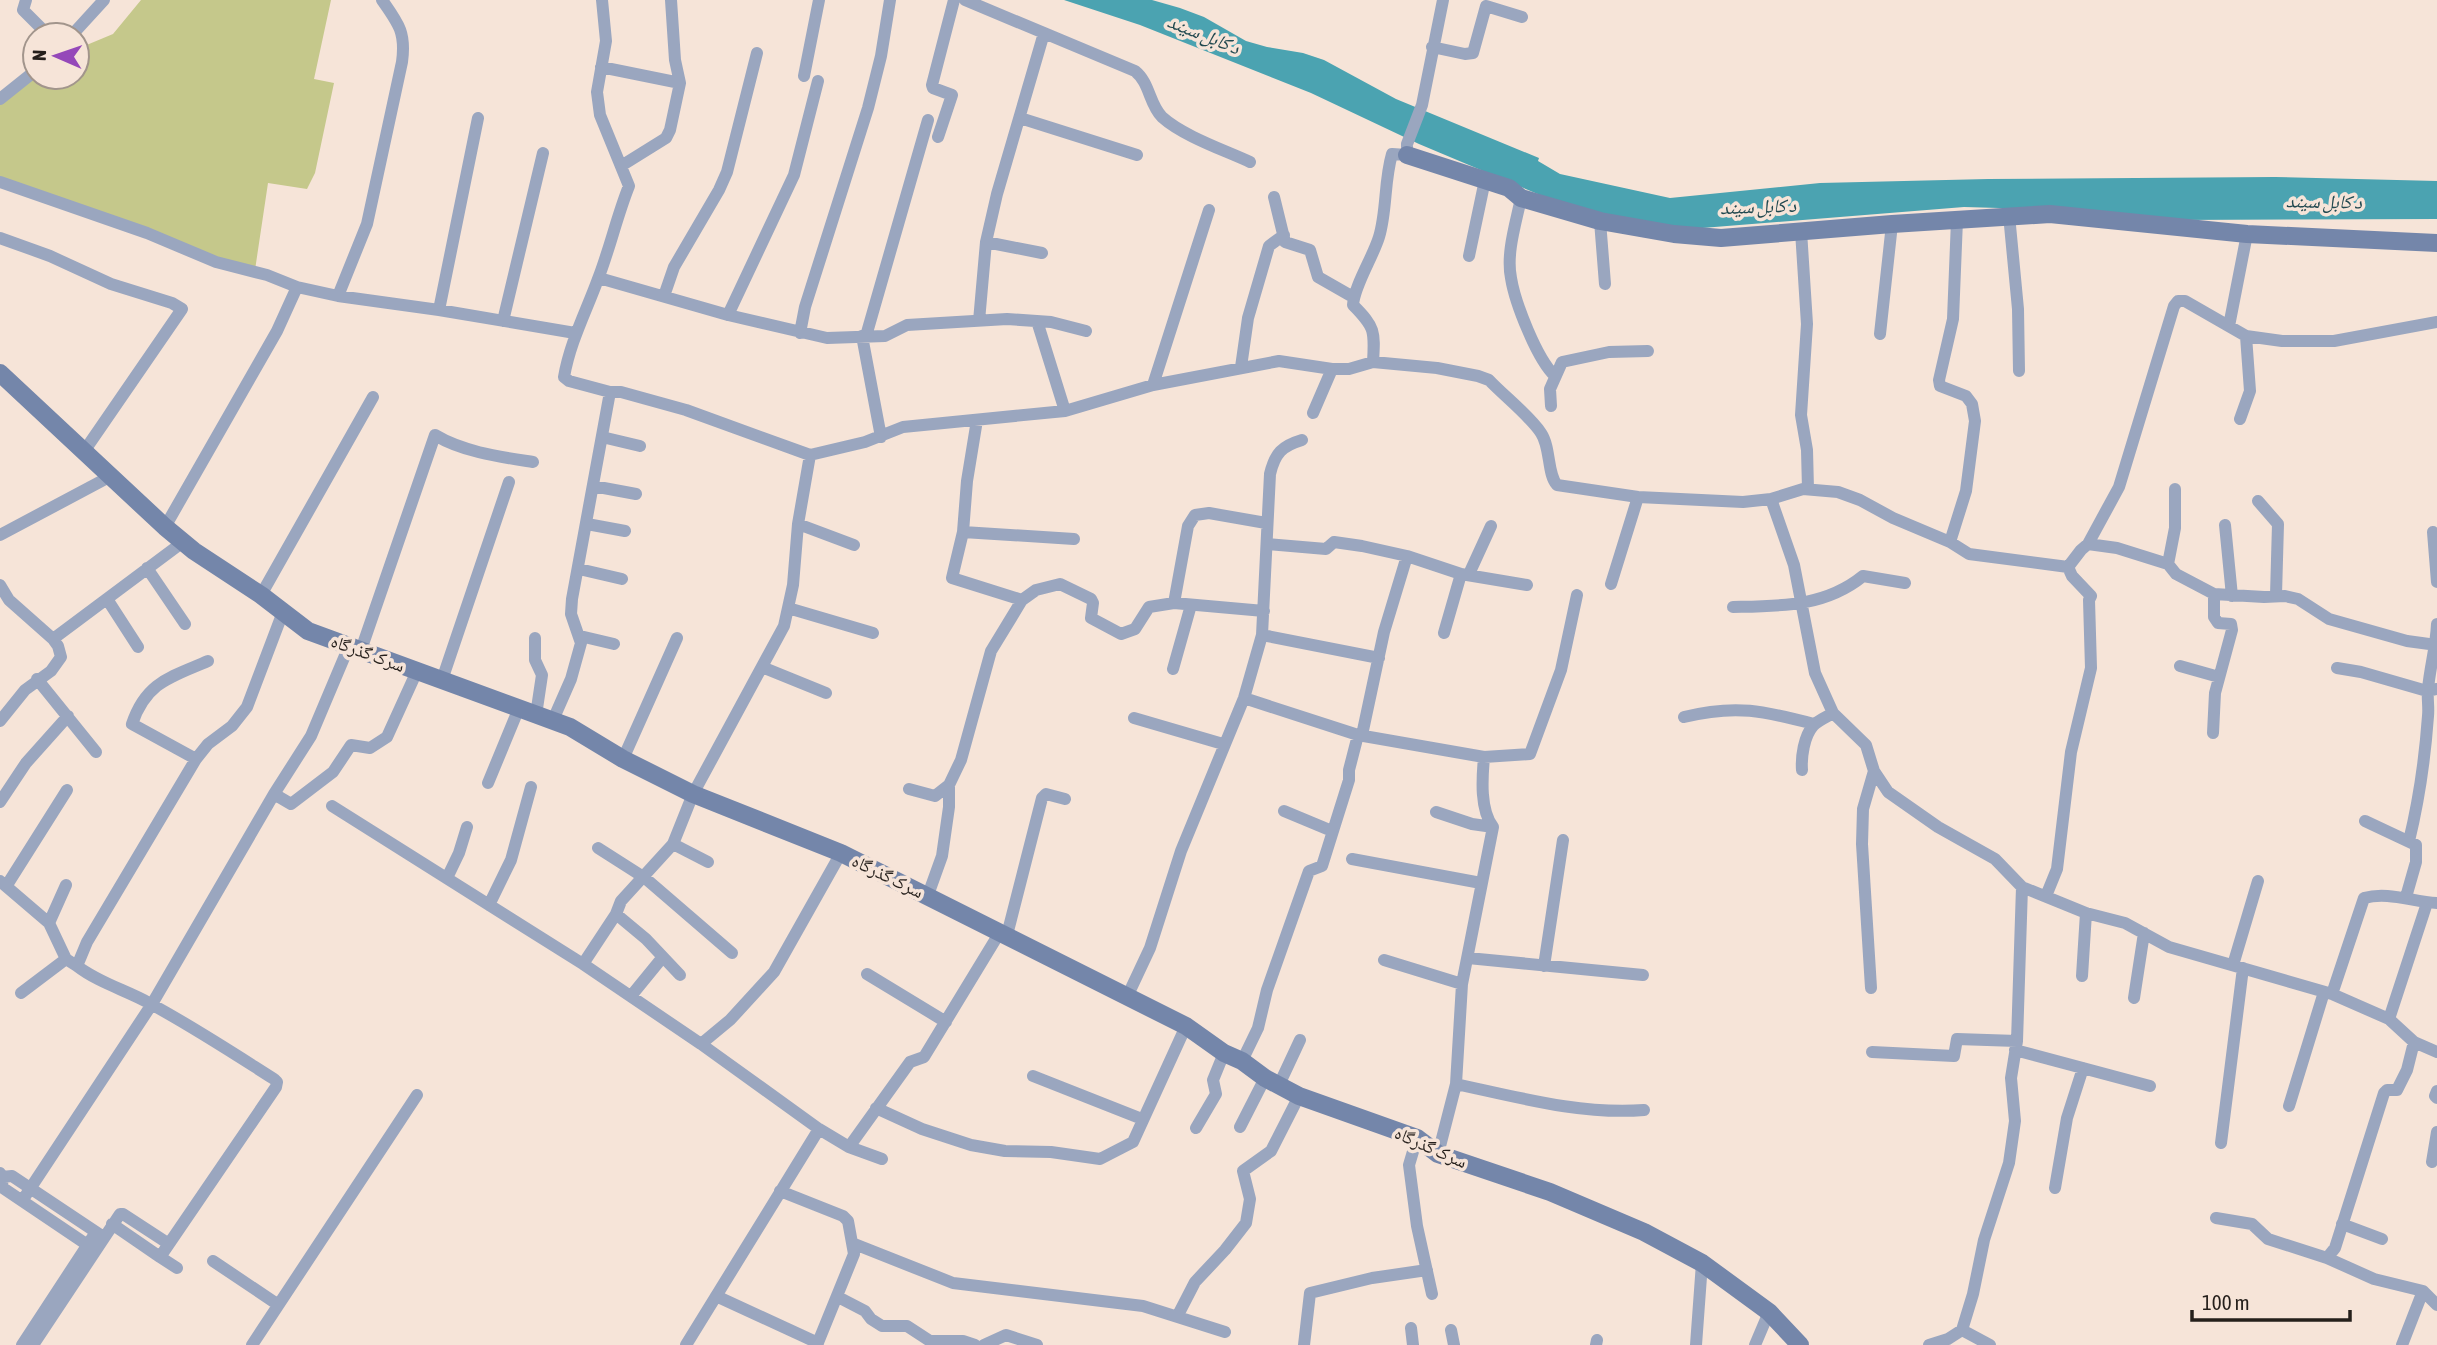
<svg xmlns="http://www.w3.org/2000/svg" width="2437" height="1345" viewBox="0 0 2437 1345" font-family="'Asap Condensed','Noto Naskh Arabic',sans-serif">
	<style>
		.green { fill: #c5c88b }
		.water { fill: #4ba3b1 }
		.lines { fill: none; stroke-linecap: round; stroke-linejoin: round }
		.street { stroke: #9aa6bf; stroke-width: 12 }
		.secondary { stroke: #7486aa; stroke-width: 18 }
		.labels { text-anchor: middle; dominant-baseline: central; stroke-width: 7; stroke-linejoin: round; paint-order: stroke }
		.street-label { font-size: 18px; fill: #251f1b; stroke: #f6e4d8 }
		.water-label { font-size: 19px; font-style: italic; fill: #20484f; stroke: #f6e4d8 }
	</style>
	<rect width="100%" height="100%" fill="#f6e4d8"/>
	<path class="green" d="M141,0H331L314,79L334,83L315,173L307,189L268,183L255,270L0,185V102L35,77H77V49L113,34Z"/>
	<path class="water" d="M1064,0H1152L1180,8L1204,17L1246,41L1267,47L1303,53L1324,60L1396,99L1539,158L1538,161L1560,174L1670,198L1820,183L1988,179L2275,177L2437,181V219L2171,220L2038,209L1964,207L1727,226L1690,229L1656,226L1559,203L1419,144L1311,93L1140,25Z"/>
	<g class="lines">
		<path class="street" d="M26,0L23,10L48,35
			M602,0L606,41L597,92L600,115L629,186C617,216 610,248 598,279C586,312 570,342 564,377L569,381L610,392H621L686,410L810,455L865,442L903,427L1065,411L1153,385L1279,361L1332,369H1349L1373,362L1437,368L1478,376L1489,380C1503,395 1530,416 1541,433C1551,448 1547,474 1557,485L1638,497L1743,502L1771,499L1803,489L1838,492L1860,500L1893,518L1950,542L1969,554L2068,567
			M965,0L1135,71C1150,83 1149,104 1162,117C1183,136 1224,150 1250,162
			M72,35L104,0
			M1432,47L1465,54L1473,53L1486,6L1522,17
			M601,67L680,83
			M804,76L819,0
			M0,99L35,71
			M1020,118L1137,155
			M938,137L952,95L933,88L932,85L954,0
			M621,166L666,138L670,130L680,83L675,60L671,0
			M0,182L147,233L216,262L267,275L297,287L338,296L439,310L575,333
			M1274,197L1285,242L1310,250L1318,277L1353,297
			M1521,198C1516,223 1506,253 1511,278C1515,303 1537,359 1555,376
			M2009,215L2018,309L2019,371
			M1600,221L1605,284
			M1801,231L1807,324L1801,415L1807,450L1808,489
			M0,238L50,256L111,284L172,303L182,309L85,450
			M986,242L1042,253
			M1469,256L1485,180
			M599,278L728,315L827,338L885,336L907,325L1007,319L1051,322L1086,331
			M338,296L367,224L402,62C406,33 399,24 382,0
			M664,296L674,267L719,190L727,172L757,53
			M439,310L478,118
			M728,315L794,175L818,81
			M503,321L543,153
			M979,321L986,242L997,194L1044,33
			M1037,321L1065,411
			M2229,326L2247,234
			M800,333L805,307L868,108L881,56L890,0
			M1880,334L1892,224
			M862,336L881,437
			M866,336L928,120
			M2246,336L2282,341H2334L2437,322
			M1373,362C1375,331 1375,327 1353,305C1354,286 1373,257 1379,237C1387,211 1384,181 1392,154L1407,155V144L1422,105L1443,0
			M1241,367L1248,318L1269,246L1284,235
			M1153,385L1209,210
			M1551,406L1550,389L1562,362L1609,352L1648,351
			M1313,413L1332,369
			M977,420L967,481L963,532L952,578L1022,600
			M602,437L640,446
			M593,486L636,494
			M1771,499L1794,565L1815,673L1833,713L1866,745L1874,771L1888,792L1938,827L1995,859L2022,887L2086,913L2125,923L2169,947L2332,994L2389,1019L2414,1042L2437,1052
			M2258,501L2278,524L2276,595
			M587,524L625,531
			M798,524L854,545
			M2225,525L2232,596
			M165,527L277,331L297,287
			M963,532L1074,539
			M2433,532L2437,582
			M0,535L111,476
			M1950,542L1966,491L1975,421L1972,404L1966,396L1940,386L1939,380L1953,319L1957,220
			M1267,544L1326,549L1334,542L1362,546L1407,556L1461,574L1527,585
			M2088,544L2119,487L2174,306L2178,301H2185L2246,336L2250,391L2240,419
			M2168,564L2175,528V489
			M2068,567L2081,550L2088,544L2117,548L2168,564L2176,574L2214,594L2264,597L2285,596L2298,599L2329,619L2407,641L2437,645
			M147,568L185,624
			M579,569L622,579
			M1469,574L1491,526
			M1611,584L1638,497
			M0,585L9,600L53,639L58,646L61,657L51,671L25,690L0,721
			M261,595L373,397
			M107,599L138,647
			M1174,603L1188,526L1195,515L1209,513L1266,523
			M1733,607C1780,606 1825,607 1863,576L1905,583
			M788,608L873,633
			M1444,633L1461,574
			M1262,635L1379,658
			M580,636L614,644
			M535,638V660L542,675L536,715
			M53,639L183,542
			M361,650L435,435C463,452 501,457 533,462
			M2180,666L2219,677
			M762,667L826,693
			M2337,668L2361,672L2427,691L2437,689
			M1173,669L1191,605
			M37,679L96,752
			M442,680L509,482
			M1244,698L1358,735L1484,757C1482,779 1480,810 1493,827L1462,984L1456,1084L1438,1154
			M1684,717C1736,704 1764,711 1814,724
			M1134,718L1223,744
			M553,720L571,679L581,643L571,614L572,599L610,392
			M2213,733L2215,693L2232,630L2231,624L2218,623L2214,617V594
			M1362,735L1384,632L1407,556
			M1484,757L1530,754L1561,670L1577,595
			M196,759L132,724C146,682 171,677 208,661
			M623,759L677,638
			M1802,770C1801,757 1804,736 1813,726C1818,720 1827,717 1833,713
			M488,783L519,708
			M909,789L935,796L949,785
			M274,794L291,804L333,772L351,745L370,748L387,737L417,671
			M0,802L26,763L68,716
			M332,806L583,964L701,1044L819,1129L849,1147L882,1159
			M1284,811L1332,831
			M1436,812L1472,824L1493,827
			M2365,821L2416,845V862L2406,897
			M2409,841C2419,800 2425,758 2428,716C2429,707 2427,698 2428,689C2430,667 2436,647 2437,624
			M673,844L708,862
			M598,848L645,878L732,953
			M1352,859L1481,883
			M447,878L459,853L467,827
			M0,881L49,923L66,959L77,966
			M7,885L67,790
			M928,895L942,856L949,807V785L961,760L991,651L1022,600L1036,590L1060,584L1091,599L1093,603L1091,618L1121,634L1135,629L1149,607L1174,603L1264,611
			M2046,896L2057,869L2071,752L2091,668L2089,600L2091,596L2072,576L2068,567
			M489,905L511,860L531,787
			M616,914L646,939L680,975
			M49,923L66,885
			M1007,935L1042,798L1046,794L1065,799
			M1468,958L1643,975
			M1384,960L1462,984
			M583,964L616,914L621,901L673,844L693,794L784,626L793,585L798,524L810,455
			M2233,965L2258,881
			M1544,966L1563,840
			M867,974L946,1022
			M2082,976L2086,913
			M1871,988L1862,844L1863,809L1874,771
			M21,993L66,959
			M2332,994L2364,898C2388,891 2413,902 2437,903
			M631,996L662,958
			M1127,997L1150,948L1181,851L1244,698L1262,635L1270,474C1275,453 1282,446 1302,440
			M2134,998L2144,933
			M2389,1019L2427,903
			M701,1044L730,1020L774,972L841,853
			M2015,1050L2150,1086
			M1872,1052L1954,1056L1957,1039L2017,1041
			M1242,1061L1258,1028L1267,990L1309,871L1322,866L1349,780V770L1358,735
			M1033,1076L1142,1119
			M1456,1084C1517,1097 1581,1115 1644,1110
			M1279,1085L1300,1040
			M2437,1091L2435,1096L2437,1098
			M2289,1106L2324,992
			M876,1108L922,1129L971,1145L1005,1151L1051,1152L1100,1159L1133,1142L1186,1026
			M1240,1127L1265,1078
			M1196,1128L1216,1094L1213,1080L1224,1053
			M1417,1138L1409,1165L1417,1226L1432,1294
			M2221,1143L2243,968
			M849,1147L910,1062L924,1057L1000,932
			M2432,1162L2437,1132
			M0,1173L3,1188L92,1248
			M2,1177L12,1176L102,1236
			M2055,1188L2067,1118L2083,1068
			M780,1191L843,1216L848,1221L854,1254L817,1345
			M22,1201L152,1004L274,794L311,736L349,646
			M2216,1218L2252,1224L2268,1239L2327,1258L2335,1248L2384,1093L2387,1090H2397L2407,1070L2414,1042
			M112,1224L160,1257L276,1087L277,1082L274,1079C233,1053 192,1026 149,1003C126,990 99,983 77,966L87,942L196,759L208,744L232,726L247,707L283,612
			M2342,1224L2382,1239
			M852,1243L953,1283L1143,1306L1225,1332
			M160,1257L177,1268
			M2327,1258L2374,1279L2423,1291L2437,1305
			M213,1261L277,1304
			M716,1296L818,1343
			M838,1297L865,1311L871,1319L882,1326H907L930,1341H963L975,1345
			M1178,1315L1195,1282L1225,1250L1246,1223L1250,1199L1243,1171L1271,1151L1299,1096
			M1411,1328L1413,1345
			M1451,1330L1454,1345
			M1962,1330L1990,1345
			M22,1345L96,1232
			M33,1345L120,1214H123L169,1244
			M252,1345L417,1095
			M686,1345L819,1129
			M984,1345L1006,1335L1037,1345
			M1304,1345L1310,1293L1372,1278L1427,1270
			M1596,1345L1597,1340
			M1696,1345L1702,1263
			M1755,1345L1769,1312
			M1929,1345L1948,1339L1962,1330L1973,1294L1984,1240L2009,1163L2015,1121L2011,1078L2017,1041L2022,887
			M2402,1345L2423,1291"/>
		<path class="secondary" d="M1407,155L1509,188L1521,198L1600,221L1674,234L1721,238L1892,224L2050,214L2247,234L2437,243
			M0,373L165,527L194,551L261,595L308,631L570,727L623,759L693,794L841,853L1186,1026L1224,1053L1242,1061L1265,1078L1299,1096L1417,1138L1438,1154L1550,1192L1644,1232L1702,1263L1769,1312L1800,1345"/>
	</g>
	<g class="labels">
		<g class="street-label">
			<text transform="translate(368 653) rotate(20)">سرک گذرگاه</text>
			<text transform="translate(888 876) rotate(26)">سرک گذرگاه</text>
			<text transform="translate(1431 1147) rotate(24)">سرک گذرگاه</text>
		</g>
		<g class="water-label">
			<text transform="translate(1204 34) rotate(22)">د کابل سيند</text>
			<text transform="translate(2324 201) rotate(1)">د کابل سيند</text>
			<text transform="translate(1758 206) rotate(-2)">د کابل سيند</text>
		</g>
	</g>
	<g transform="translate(56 56) rotate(272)"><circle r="33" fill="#f6e4d8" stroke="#a2958c" stroke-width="2"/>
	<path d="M0-5L12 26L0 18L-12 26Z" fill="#9548b9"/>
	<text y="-10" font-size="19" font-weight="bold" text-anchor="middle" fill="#251f1b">N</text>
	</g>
	<path d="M2192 1310v10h158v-10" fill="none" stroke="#251f1b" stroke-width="3.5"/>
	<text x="2202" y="1310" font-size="21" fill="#251f1b" stroke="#f6e4d8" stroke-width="5" paint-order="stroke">100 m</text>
</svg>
